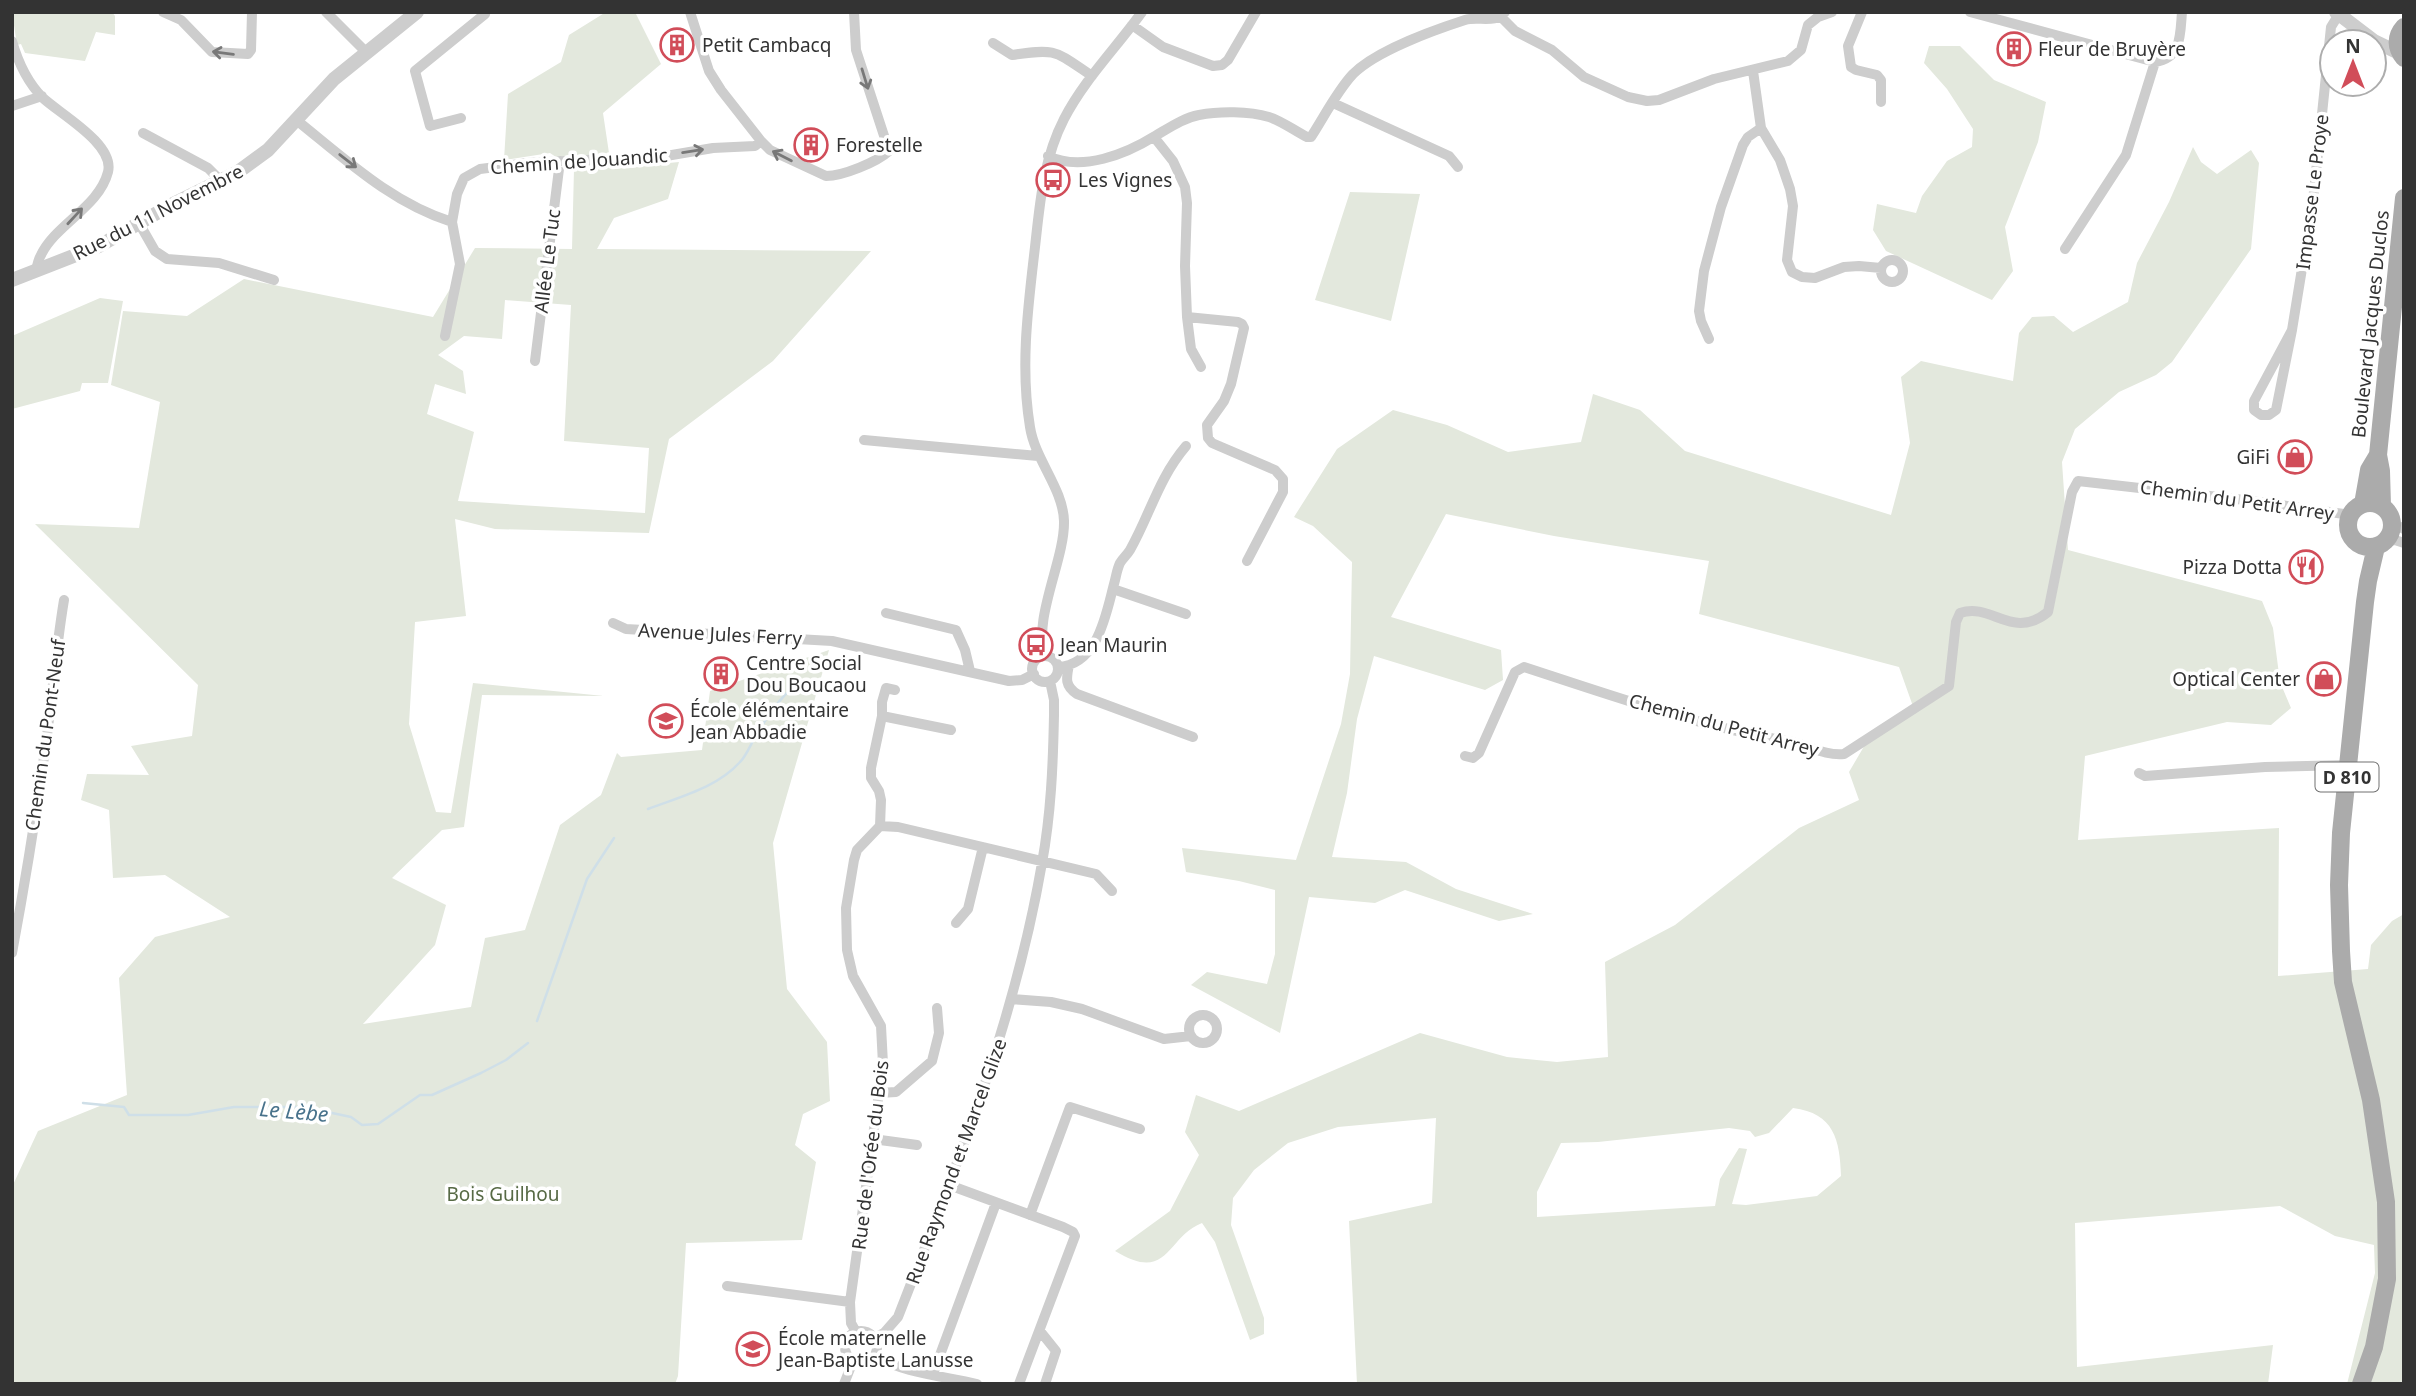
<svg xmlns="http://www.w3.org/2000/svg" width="2416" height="1396" viewBox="0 0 2416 1396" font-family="'Noto Sans',sans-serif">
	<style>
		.green { fill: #e3e8dd; fill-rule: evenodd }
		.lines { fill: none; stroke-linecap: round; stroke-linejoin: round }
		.stream { stroke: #cfdfe8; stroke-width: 2.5 }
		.minor { stroke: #cdcdcd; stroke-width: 10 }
		.tertiary { stroke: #cdcdcd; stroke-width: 14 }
		.primary { stroke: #ababab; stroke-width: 18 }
		.oneway { stroke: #787878 }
		.labels { text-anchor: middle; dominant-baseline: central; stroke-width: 7; stroke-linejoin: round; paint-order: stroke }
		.shield { fill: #fff; stroke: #707070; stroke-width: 2 }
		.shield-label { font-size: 18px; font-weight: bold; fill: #333 }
		.poi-label { font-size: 19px; fill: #333; stroke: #fff; text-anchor: start }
		.street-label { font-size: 19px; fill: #333; stroke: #fff }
		.park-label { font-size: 19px; fill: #576a45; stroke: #fff }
		.water-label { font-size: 21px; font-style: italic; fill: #49738c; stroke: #fff }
	</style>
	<rect width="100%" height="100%" fill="#fff"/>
	<path class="green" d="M12,12H112L115,16V35L96,32L85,61L25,53L21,44L17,45Z
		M606,12H635L661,64L603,113L609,153L638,166L679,162L668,199L614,218L597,249L871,251L773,361L669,439L649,533L495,529L455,519L466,616L415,622L409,724L436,812L451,813L473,683L604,696L482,695L464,827L442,830L392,878L446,905L435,945L363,1024L471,1007L485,938L525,930L560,825L601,795L617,753L621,757L702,750L710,691L829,650L773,843L787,989L827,1042L830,1101L803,1114L795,1145L816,1162L802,1240L686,1243L678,1376L675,1384H12V1187L38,1131L127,1095L119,978L155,937L230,917L165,875L113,878L109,810L81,800L87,774L149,775L131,746L192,736L198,685L35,524L139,528L160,402L111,385L123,311L187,316L244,279L433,317L475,248L572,249L574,169L550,153L504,160L508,94L561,62L569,35ZM505,300L571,305L564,441L649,448L645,513L458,501L474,432L427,414L435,384L466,394L463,371L438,355L464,336L502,339Z
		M1929,46H1960L1994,80L2046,102L2038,142L2005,227L2013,271L1992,300L1886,251L1873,230L1877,204L1916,213L1922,196L1947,161L1972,147L1973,129L1947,89L1924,63Z
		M2193,147L2201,162L2217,174L2251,150L2259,163L2251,249L2172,362L2156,375L2119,392L2075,429L2062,462L2068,550L2262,601L2273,628L2280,682L2291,708L2271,725L2227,722L2085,756L2078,840L2279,828L2278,976L2368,969L2371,945L2392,921L2404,914V1384H2347L2375,1273L2374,1245L2335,1236L2280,1206L2075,1223L2077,1367L2273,1345L2268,1384H1357L1349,1221L1432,1203L1436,1118L1338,1127L1288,1143L1254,1170L1233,1198L1231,1225L1264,1318V1334L1250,1340L1215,1242L1202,1223C1166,1237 1169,1284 1115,1251L1170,1211L1199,1155L1185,1132L1196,1095L1239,1111L1420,1033L1507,1057L1557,1062L1608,1057L1605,962L1675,925L1799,828L1859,800L1849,772L1866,743L1915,712L1899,667L1699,614L1709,561L1554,536L1446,514L1391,617L1501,650L1503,680L1485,690L1374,656L1357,719L1347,793L1332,857L1406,862L1456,889L1533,914L1499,921L1405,890L1375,903L1309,897L1280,1033L1191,985L1207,972L1267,984L1275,954V890L1239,881L1186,872L1182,848L1296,860L1341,724L1350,674L1352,562L1313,526L1294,517L1337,449L1393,410L1447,425L1508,452L1581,442L1593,394L1640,410L1685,451L1891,515L1910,443L1901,377L1921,361L2013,381L2019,333L2032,317L2054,316L2073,332L2128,302L2137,263L2169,202ZM1793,1108C1834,1113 1840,1140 1841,1176L1817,1196L1746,1205L1732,1204L1747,1149L1739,1148L1720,1179L1715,1206L1537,1217V1192L1561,1143L1598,1142L1729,1128L1750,1131L1755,1137L1769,1133Z
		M1350,192L1420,194L1391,321L1315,300Z
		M100,298L123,301L108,383H82L80,391L12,409V336Z"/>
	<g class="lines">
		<path class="stream" d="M648,809C679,797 717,788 740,762C746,756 750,746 754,739C767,717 778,699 798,683
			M537,1021L587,879L614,838
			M83,1103L124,1107L129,1115H188L234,1107H304L351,1117L362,1125L378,1124L420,1095H432L481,1073L506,1060L528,1043"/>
		<path class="minor" d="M163,12L181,20L212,52L248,54L251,50L252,12
			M326,12L367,53
			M690,12L709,71L721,90L761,141L770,150L826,176C843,176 877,162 889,151L856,50L854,12
			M1862,12L1848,46L1851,67L1856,70L1877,75L1881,80V102
			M1970,12L2155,62C2182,58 2180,35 2182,12
			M1501,17L1515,31L1552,50L1584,77L1628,97L1647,101L1659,100L1714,79L1788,61L1801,50L1808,25L1818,17L1832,12
			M1132,25L1163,47L1213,66L1222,65L1228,60L1256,12
			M12,41C18,62 27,82 43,98C60,114 115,144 108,172C99,207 56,224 41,255C38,260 37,266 36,271
			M993,43L1012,55C1057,48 1055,51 1092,76
			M1753,71L1761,128L1780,160L1790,189L1793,206L1787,260L1792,272L1802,277L1815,278L1844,267L1859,266L1881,268
			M1333,103L1449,156L1458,167
			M12,106L42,96
			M461,118L430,126L415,71L485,14L484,12
			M295,119C344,158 391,203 452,222L457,194L464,178L480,169L527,163L666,156L713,148L755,146L761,141
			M143,133L208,168L221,181
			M1154,137L1173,161L1185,187L1187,203L1185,266L1187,317L1191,349L1201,367
			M1048,156C1082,172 1126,154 1155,136C1169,128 1183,118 1199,115C1219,111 1249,111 1269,117C1282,121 1295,131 1307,137H1311C1324,117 1337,91 1353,74C1376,51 1434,30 1465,20C1478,16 1496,24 1505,12
			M139,223L155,251L167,259L219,263L274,280
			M2065,249L2126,155L2155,62
			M1881 271a11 11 0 1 1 22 0a11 11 0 1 1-22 0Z
			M1187,317L1238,322L1242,324L1244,328L1231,384L1224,401L1207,425L1208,438L1212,443L1275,470L1283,479V492L1247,561
			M2292,330L2276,410L2269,415H2261L2254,410V401L2292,330L2313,201L2331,27L2339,14
			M445,336L460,264L452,222
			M1709,339L1701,321L1699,311L1704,271L1721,207L1743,145L1748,137L1761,128
			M535,361L560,161
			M864,440L1038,456
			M2392,523L2404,529
			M2384,542L2395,540L2404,543
			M1113,589L1186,614
			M886,613L956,630L965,650L970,671
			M613,623L626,629L832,641L1009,681L1022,680L1034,674
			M1046,656C1031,622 1065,560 1064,521C1063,488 1035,460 1030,427C1020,367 1028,307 1035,247C1040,203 1043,160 1064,119C1084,80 1116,48 1142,12
			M1032 669a13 13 0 1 1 26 0a13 13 0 1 1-26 0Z
			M1069,665C1066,679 1065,686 1077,694L1193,737
			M1058,667C1098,665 1106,614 1114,584C1116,577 1117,569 1120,563C1123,558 1127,555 1130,550C1150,515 1158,479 1186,446
			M882,716V702L886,688L895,690
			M1465,756L1473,758L1479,753L1515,672L1524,667C1610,695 1697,726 1787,741C1806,744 1824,756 1844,754L1949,686L1956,622L1960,613C1992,602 2012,641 2048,612L2072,492L2078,481L2245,500L2351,515
			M2139,773L2145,776L2265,767L2348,765
			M880,826L881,800L879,791L871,778V768L882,716L951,730
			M956,923L968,909L983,847
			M12,953C26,878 38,803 48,728C53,685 57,642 64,600
			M1011,999L1051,1002L1082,1009L1164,1039L1191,1036
			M1189 1029a14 14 0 1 1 28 0a14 14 0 1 1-28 0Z
			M879,1093L896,1092L932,1061L939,1033L937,1008
			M873,1139L917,1145
			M949,1185L1063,1227L1073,1232L1075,1236L1019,1384
			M1030,1215L1070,1107L1140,1129
			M727,1286L850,1302
			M1040,1331L1056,1351L1045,1384
			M845 1347a16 16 0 1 1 32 0a16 16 0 1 1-32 0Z
			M856,1332L851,1323L850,1302L883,1064L881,1026L853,976L847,950L846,908L854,860L857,850L880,826L898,827L1096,874L1112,891
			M874,1338L884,1333L898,1317C956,1168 1015,1021 1042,863C1051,814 1053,765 1054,715V700L1050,681
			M874,1356C904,1373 943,1376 977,1384
			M933,1374L996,1203
			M844,1384L853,1361"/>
		<path class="tertiary" d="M2336,12L2374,41L2399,53
			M12,280L99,246L171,205L238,172L268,150L334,79L417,12"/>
		<path class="primary" d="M2404,27C2395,37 2396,48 2404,58
			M2348 525a22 22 0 1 1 44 0a22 22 0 1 1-44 0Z
			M2363,504L2369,470L2378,455
			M2382,506L2381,471L2378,455L2404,198
			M2361,1384L2374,1347L2387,1279L2386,1202L2371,1100L2343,982L2341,951L2339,885L2341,833L2365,602L2368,581L2376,547"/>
	</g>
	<defs><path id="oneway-shaft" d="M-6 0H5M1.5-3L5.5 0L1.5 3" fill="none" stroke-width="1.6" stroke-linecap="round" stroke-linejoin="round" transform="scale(1.75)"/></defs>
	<g class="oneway">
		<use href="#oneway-shaft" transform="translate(223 53) rotate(-173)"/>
		<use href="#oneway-shaft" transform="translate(865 79) rotate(73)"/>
		<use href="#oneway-shaft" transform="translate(693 151) rotate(-9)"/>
		<use href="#oneway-shaft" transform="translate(782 156) rotate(-153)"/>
		<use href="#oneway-shaft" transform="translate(348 161) rotate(38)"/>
		<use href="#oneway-shaft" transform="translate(75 216) rotate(-47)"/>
	</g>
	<defs>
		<symbol id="building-ring" viewBox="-11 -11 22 22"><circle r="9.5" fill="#fff" stroke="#d14d59" stroke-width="1.5"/><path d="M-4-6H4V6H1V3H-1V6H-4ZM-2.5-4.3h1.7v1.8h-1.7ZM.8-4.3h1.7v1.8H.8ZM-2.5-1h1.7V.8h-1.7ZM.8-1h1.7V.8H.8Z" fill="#d14d59"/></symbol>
		<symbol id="bus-ring" viewBox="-11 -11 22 22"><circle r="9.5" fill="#fff" stroke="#d14d59" stroke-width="1.5"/><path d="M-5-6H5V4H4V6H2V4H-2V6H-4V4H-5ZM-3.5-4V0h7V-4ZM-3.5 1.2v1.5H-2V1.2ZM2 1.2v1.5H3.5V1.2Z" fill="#d14d59"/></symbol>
		<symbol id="shop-ring" viewBox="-11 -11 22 22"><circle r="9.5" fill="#fff" stroke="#d14d59" stroke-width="1.5"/><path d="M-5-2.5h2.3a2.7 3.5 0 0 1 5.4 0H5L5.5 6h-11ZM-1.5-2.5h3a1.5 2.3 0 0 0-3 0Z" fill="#d14d59"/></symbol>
		<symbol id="restaurant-ring" viewBox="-11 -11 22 22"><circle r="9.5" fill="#fff" stroke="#d14d59" stroke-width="1.5"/><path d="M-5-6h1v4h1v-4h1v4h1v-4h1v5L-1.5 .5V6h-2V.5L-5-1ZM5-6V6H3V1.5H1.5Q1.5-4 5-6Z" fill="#d14d59"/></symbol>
		<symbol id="school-ring" viewBox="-11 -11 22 22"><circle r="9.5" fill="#fff" stroke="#d14d59" stroke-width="1.5"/><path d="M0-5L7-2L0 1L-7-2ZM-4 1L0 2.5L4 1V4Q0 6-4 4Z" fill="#d14d59"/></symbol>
	</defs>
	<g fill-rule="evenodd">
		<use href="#building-ring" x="658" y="26" width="38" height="38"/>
		<use href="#building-ring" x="1995" y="30" width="38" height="38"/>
		<use href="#building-ring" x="792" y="126" width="38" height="38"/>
		<use href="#bus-ring" x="1034" y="161" width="38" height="38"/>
		<use href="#shop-ring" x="2276" y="438" width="38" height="38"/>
		<use href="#restaurant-ring" x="2287" y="548" width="38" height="38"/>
		<use href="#bus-ring" x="1017" y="626" width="38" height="38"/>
		<use href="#building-ring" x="702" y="655" width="38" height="38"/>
		<use href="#shop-ring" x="2305" y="660" width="38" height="38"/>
		<use href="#school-ring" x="647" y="702" width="38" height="38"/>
		<use href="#school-ring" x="734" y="1330" width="38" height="38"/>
	</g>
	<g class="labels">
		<rect class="shield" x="2315.5" y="762.5" width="63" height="29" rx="5"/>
		<g class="shield-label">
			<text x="2347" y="777">D 810</text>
		</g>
		<g class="poi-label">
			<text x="702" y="45">Petit Cambacq</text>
			<text x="2038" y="49">Fleur de Bruyère</text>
			<text x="836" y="145">Forestelle</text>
			<text x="1078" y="180">Les Vignes</text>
			<text x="2270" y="457" text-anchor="end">GiFi</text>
			<text x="2282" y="567" text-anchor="end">Pizza Dotta</text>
			<text x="1060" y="645">Jean Maurin</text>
			<text x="746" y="663">Centre Social<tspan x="746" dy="22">Dou Boucaou</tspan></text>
			<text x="2300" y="679" text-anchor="end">Optical Center</text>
			<text x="690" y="710">École élémentaire<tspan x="690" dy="22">Jean Abbadie</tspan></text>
			<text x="778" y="1338">École maternelle<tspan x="778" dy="22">Jean-Baptiste Lanusse</tspan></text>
		</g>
		<g class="street-label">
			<text transform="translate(579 161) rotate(-4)">Chemin de Jouandic</text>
			<text transform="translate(2312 192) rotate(-83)">Impasse Le Proye</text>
			<text transform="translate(158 212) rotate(-27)">Rue du 11 Novembre</text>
			<text transform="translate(547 261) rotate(-83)">Allée Le Tuc</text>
			<text transform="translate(2370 324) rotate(-84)">Boulevard Jacques Duclos</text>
			<text transform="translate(2237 500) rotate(8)">Chemin du Petit Arrey</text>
			<text transform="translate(720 634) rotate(3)">Avenue Jules Ferry</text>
			<text transform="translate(1724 725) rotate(15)">Chemin du Petit Arrey</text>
			<text transform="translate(45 735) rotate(-82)">Chemin du Pont-Neuf</text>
			<text transform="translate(870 1155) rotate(-83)">Rue de l'Orée du Bois</text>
			<text transform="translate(956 1161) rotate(-70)">Rue Raymond et Marcel Glize</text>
		</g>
		<g class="park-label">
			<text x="503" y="1194">Bois Guilhou</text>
		</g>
		<g class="water-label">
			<text transform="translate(294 1111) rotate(5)">Le Lèbe</text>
		</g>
	</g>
	<rect width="2416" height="1396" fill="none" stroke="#333333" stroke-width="28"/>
	<g transform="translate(2353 63)"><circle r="33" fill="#ffffff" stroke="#adadad" stroke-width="2"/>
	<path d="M0-5L12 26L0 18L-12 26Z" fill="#d14d59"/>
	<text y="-10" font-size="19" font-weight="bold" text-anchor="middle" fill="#333333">N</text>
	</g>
</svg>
